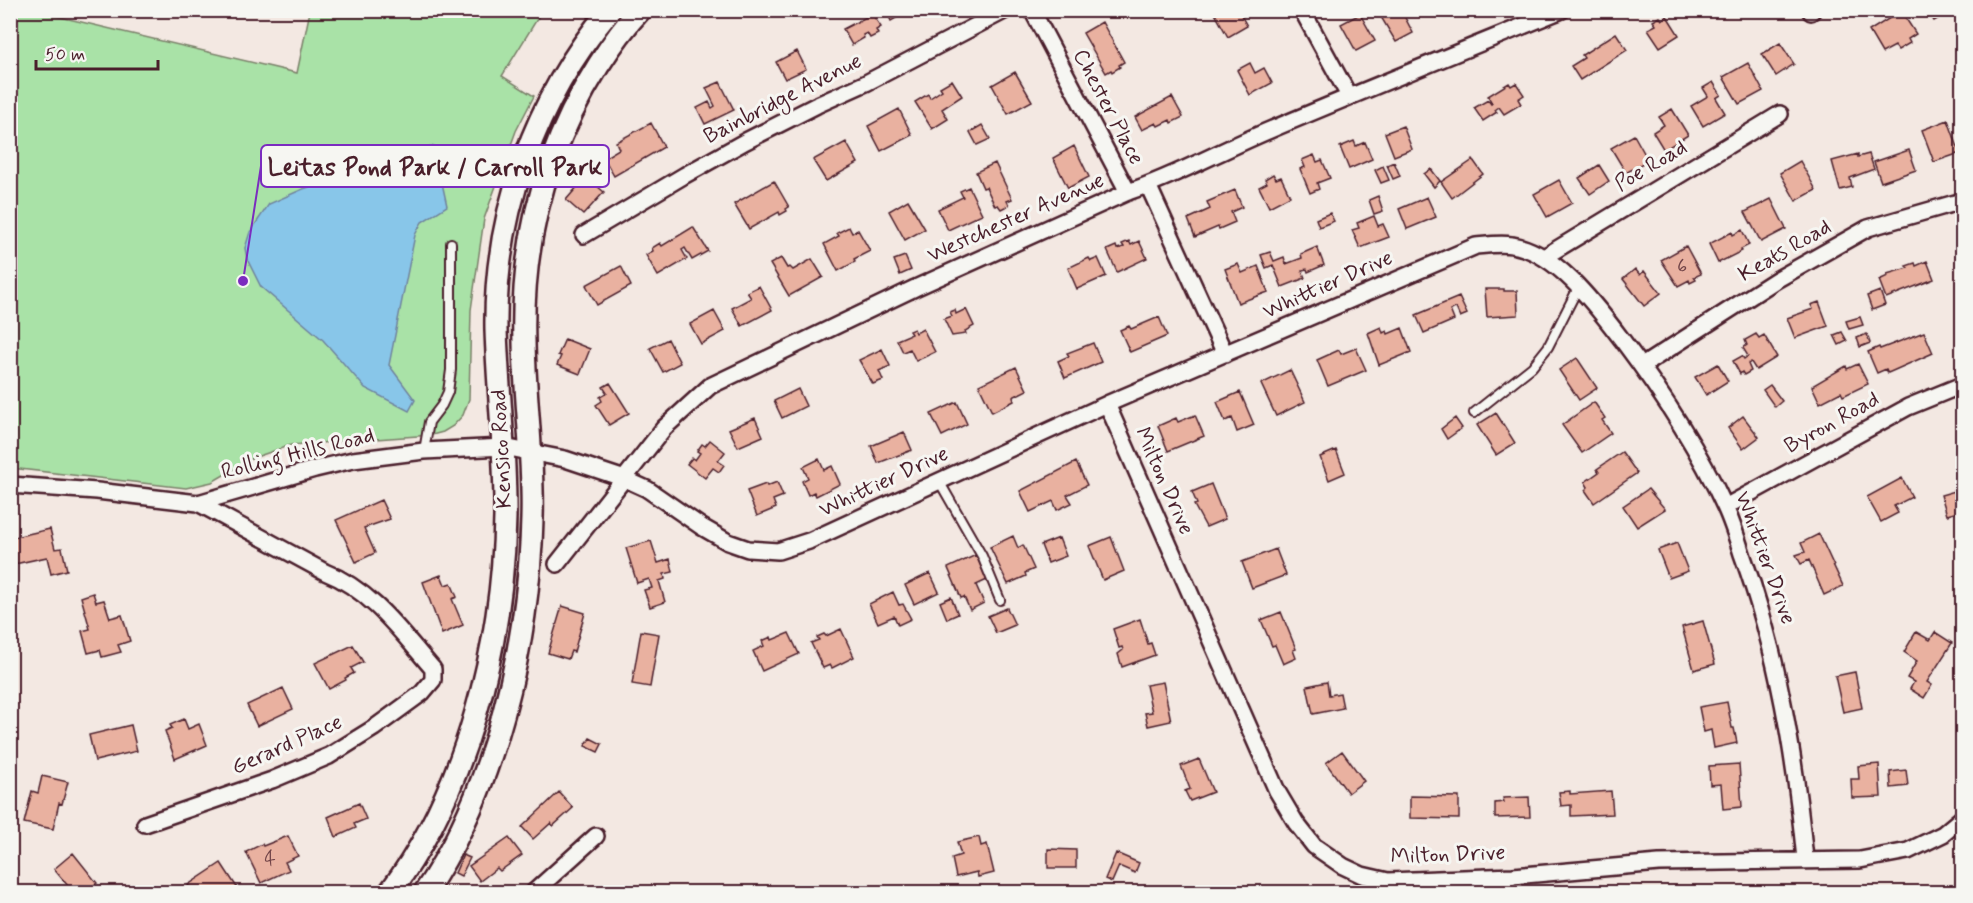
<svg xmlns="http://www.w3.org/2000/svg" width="1973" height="903" viewBox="0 0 1973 903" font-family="Mynerve,sans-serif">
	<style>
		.green { fill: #a9e2a7; stroke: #7a8069; stroke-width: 1.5 }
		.water { fill: #88c6e9; stroke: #6f839d; stroke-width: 1.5 }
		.building { fill: #e9b1a0; stroke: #4a1f2b; stroke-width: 1.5 }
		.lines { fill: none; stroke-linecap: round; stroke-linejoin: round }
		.lane-casing { stroke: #4a1f2b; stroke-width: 12 }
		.street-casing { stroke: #4a1f2b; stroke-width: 20 }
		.secondary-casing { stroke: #4a1f2b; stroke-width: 26 }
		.lane { stroke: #f6f6f2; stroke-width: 8 }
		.street { stroke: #f6f6f2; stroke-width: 15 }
		.secondary { stroke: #f6f6f2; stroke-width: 21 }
		.labels { text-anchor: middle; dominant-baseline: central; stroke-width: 6; stroke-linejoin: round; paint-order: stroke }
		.number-label { font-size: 20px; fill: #724448 }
		.street-label { font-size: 22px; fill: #4a1f2b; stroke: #f6f6f2 }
		.leader { fill: none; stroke: #7b2cbf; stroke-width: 2 }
		.callout-dot { fill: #7b2cbf; stroke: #f6f6f2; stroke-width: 2 }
		.callout { fill: #f6f6f2; stroke: #7b2cbf; stroke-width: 2 }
		.callout-label { font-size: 24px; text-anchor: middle; font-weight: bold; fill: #4a1f2b }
	</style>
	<rect width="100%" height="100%" fill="#f3e8e2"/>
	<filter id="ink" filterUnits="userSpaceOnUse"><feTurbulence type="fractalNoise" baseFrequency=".0167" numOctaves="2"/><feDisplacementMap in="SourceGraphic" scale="12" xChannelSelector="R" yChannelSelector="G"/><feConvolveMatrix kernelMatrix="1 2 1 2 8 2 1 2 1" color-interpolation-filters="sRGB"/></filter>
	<g filter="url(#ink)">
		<path class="green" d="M11,11H35L297,73L310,11H542L502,76L534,96L516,131L484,219L471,310L469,399L463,415L453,426L443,432L432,435L291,445L253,458L212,482L186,488L11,468Z"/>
		<path class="water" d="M434,146L447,206L422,222L415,235L389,365L415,400L409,411L365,388L323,340L261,287L247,259L245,248L250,232L269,204L303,189Z"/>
		<path class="building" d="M886,10H910L891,21Z
			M1213,10H1238L1247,26L1228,37Z
			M1401,10L1413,33L1396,42L1378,12Z
			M1927,10H1953L1934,21Z
			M1901,11L1916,34L1908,39L1910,43L1898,50L1895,46L1882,53L1869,31Z
			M872,14L881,27L876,30L878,34L870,38L867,33L863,35L864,38L852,45L843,29Z
			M1360,14L1375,41L1356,51L1341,24Z
			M1667,16L1679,35L1660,47L1648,29L1656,25L1653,21L1660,17L1662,20Z
			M1102,22L1124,62L1119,65L1120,67L1112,72L1111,70L1106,73L1083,33Z
			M1616,33L1627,50L1580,80L1571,66L1584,58L1582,55Z
			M1780,43L1794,64L1776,76L1762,54Z
			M797,51L806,69L785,79L776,62Z
			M1250,63L1255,73L1264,68L1272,83L1250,95L1237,70Z
			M1748,63L1763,91L1739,104L1723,77Z
			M1015,72L1032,101L1008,114L992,85Z
			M952,80L962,96L942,109L948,119L932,129L915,102L928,94L930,98L942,90L940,87Z
			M720,82L734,110L705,124L697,108L709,102L712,108L715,106L706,88Z
			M1713,82L1721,95L1716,98L1725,113L1703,126L1691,106L1708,96L1703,88Z
			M1509,83L1511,86L1516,83L1524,95L1518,99L1521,104L1504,114L1499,107L1495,110L1497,112L1483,121L1474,108L1488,100L1491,104L1492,103L1488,96Z
			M1172,97L1183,117L1171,123L1170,120L1158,126L1156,123L1142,130L1135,117Z
			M899,109L912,135L881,151L868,126Z
			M1672,109L1688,135L1664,150L1653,132L1664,125L1659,117Z
			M1948,120L1960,153L1934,162L1922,130Z
			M651,123L664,147L614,176L604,158L619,149L616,142Z
			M982,125L990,139L977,145L970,132Z
			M1403,126L1412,149L1394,156L1385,133Z
			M1634,135L1648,160L1626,173L1611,148Z
			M1354,141L1356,146L1365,142L1372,159L1349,169L1340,147Z
			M846,142L858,163L826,181L813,160Z
			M1074,146L1089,177L1068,188L1053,158Z
			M1909,150L1916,170L1881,182L1874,162Z
			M1858,154V157L1869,154L1874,169L1850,178L1852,187L1840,190L1832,161Z
			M1314,155L1317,162L1322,160L1330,178L1317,183L1319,189L1310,193L1300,169L1305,167L1302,160Z
			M1473,160L1483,174L1452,198L1441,182Z
			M1800,161L1816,190L1796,201L1780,173Z
			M1394,162L1400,176L1393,179L1387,165Z
			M995,163L1012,199L1007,201L1009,205L1001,209L998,205L995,206L986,187L983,188L976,172Z
			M1599,165L1609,181L1590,194L1579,178Z
			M586,166L602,180L597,186L604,192L583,215L566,200L585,178L580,173Z
			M1383,166L1389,180L1381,183L1375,170Z
			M1431,169L1440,181L1434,187L1424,174Z
			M1273,174L1276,179L1281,177L1290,196L1269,207L1259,187L1267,183L1265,179Z
			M1559,180L1572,203L1547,217L1534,194Z
			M774,181L789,207L786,209L787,211L780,215L779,212L749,229L734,204Z
			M969,187L982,214L948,230L938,209L963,197L960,191Z
			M1235,190L1242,207L1231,212L1235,222L1219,229L1218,227L1195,237L1188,219L1210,209L1207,202Z
			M1378,196L1383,211L1374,214L1369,200Z
			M1427,197L1436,217L1407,229L1399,209Z
			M1771,199L1786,229L1761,242L1745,212Z
			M908,200L925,229L905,240L889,211Z
			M1330,213L1334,221L1319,227L1316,219Z
			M1374,216L1378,226L1383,224L1389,237L1360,248L1352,230L1359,228L1357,223Z
			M693,227L708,251L692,260L685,248L682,250L687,259L658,276L646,255L653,251L652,248L660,243L662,246Z
			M849,227L852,233L858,230L870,251L854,259L855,262L838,271L824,244L839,236L837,233Z
			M1742,230L1749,245L1741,249L1742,251L1718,263L1709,244L1732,232L1733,235Z
			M1129,241L1131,245L1139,241L1147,258L1117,272L1107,250L1116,246L1117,249L1124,247L1122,244Z
			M1686,246L1701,274L1694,277L1696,280L1690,283L1689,280L1678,286L1661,260Z
			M1317,247L1324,265L1308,272L1307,269L1302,270L1305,278L1282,287L1273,265L1266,268L1261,255L1270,252L1274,261L1284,257L1286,264L1302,258L1301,254Z
			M905,256L911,270L900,275L894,260Z
			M781,258L787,268L790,267L793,270L812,259L823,277L789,296L770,264Z
			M1089,258L1091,261L1098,258L1106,276L1077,289L1068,268Z
			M1927,261L1934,279L1886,298L1879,280L1888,276L1887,274L1908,268L1906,266L1915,263L1916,266Z
			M1238,264L1242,273L1258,266L1268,292L1238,303L1225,269Z
			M621,266L631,286L597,305L586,285Z
			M1635,269L1640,275L1644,271L1661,293L1644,306L1623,279Z
			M759,286L772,310L742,326L732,308L751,298L747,292Z
			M1485,289H1504V291H1517L1518,315L1487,317Z
			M1880,291L1885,305L1872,310L1867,296Z
			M1459,297L1467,314L1460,317L1456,308L1450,310L1454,320L1424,333L1416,315Z
			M1819,302L1828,326L1795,338L1787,318L1813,309L1811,305Z
			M966,309L974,326L965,331L966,334L952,336L944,319L952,316L950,312L955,310L956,314Z
			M714,311L725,331L701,344L690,324Z
			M1159,317L1167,336L1130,352L1120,330L1129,326L1131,329Z
			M1860,317L1863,325L1849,329L1846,321Z
			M1381,327L1383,333L1387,331L1388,334L1402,328L1411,352L1379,365L1368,333Z
			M914,329L916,333L923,329L935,352L916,361L910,349L903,352L897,340L911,334L909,331Z
			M1842,332L1847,341L1839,345L1834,335Z
			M1924,332L1933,353L1888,373L1886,369L1877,373L1868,352L1879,347L1880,349Z
			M1756,334L1759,338L1764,335L1777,357L1756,370L1751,362L1748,364L1751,371L1744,375L1742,372L1740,374L1733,361L1742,356L1744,359L1748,356L1743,348L1747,345L1745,340Z
			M1867,334L1870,343L1860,347L1857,338Z
			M565,339L590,349L580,374L557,365L561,356L558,355Z
			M668,339L680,363L663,372L650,348Z
			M1093,343L1101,362L1065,378L1058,361L1069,356L1067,353Z
			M1356,348L1366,370L1328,386L1317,360L1339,350L1341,354Z
			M882,349L890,366L879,371L883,380L873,384L859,360Z
			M1577,358L1597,388L1579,400L1559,370Z
			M1718,364L1728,381L1706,395L1695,377Z
			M1858,364L1868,384L1843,396L1841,392L1820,403L1812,386L1846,366L1847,369Z
			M1016,367L1027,390L1013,397L1014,401L992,412L979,385Z
			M1290,370L1305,402L1276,416L1261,384Z
			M610,383L629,413L609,425L596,405L602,401L600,397L607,393L603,387Z
			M1770,385L1782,401L1775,407L1763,390Z
			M798,389L806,406L782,418L774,401Z
			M1240,392L1254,425L1237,432L1232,418L1225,421L1217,402Z
			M957,402L967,424L942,436L931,414Z
			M1594,402L1605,418L1602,420L1611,433L1582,453L1562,425Z
			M1496,413L1515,443L1496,455L1477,425Z
			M1195,415L1204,436L1168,451L1158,426L1176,418L1178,422Z
			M1743,416L1759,437L1743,449L1728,428Z
			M755,418L763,436L738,447L729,429Z
			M1455,418L1462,428L1447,439L1441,429Z
			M904,432L912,450L878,463L871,446Z
			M710,440L725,452L718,461L724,465L719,472L713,468L705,478L687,464L692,458L695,460L700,453L697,451L702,444L705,446Z
			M1336,450L1345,473L1329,480L1320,457Z
			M1622,452L1637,473L1594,503L1585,490L1588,487L1585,482L1599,472L1597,469Z
			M819,459L824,470L832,466L840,484L816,496L814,492L808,495L802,481L808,478L803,467Z
			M1076,462L1087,485L1067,495L1072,503L1057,510L1053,501L1030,512L1020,491Z
			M1902,478L1912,497L1894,506L1898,513L1881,522L1867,497Z
			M777,482L783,496L773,500L776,508L757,516L747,491L766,484L767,486Z
			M1211,484L1225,519L1206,527L1194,505L1197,504L1192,492Z
			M1648,489L1665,509L1637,527L1623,506Z
			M1962,489V511L1947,515L1941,495Z
			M381,500L390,519L364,528L375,553L356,562L336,520Z
			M50,529L55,549L62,548L67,570L51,574L47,557L10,565V538Z
			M1819,534L1843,586L1824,595L1809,560L1801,564L1796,555L1805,552L1801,543Z
			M1013,536L1018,548L1023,545L1034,569L1025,573L1026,576L1008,584L990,547Z
			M1111,537L1124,571L1103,580L1089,546Z
			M1059,538L1066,556L1048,563L1041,545Z
			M651,541L658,563L670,559L673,572L664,574L665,579L659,581L665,602L650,607L644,590L652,588L649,579L637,583L626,548Z
			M1677,543L1688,571L1669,578L1658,550Z
			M1276,549L1286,575L1252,588L1242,562Z
			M976,555L987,580L976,585L984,603L970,610L964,597L961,598L948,568Z
			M930,573L939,592L914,604L905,585Z
			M441,575L445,585L451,583L457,597L452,599L463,625L442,634L423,582Z
			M893,592L899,605L903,604L911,619L898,625L894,616L878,623L869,604Z
			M93,593L96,602L104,600L110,618L122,615L130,641L118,645L121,652L102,657L100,650L88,653L82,631L90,629L81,597Z
			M951,597L958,614L947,619L940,602Z
			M562,606L585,613L574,652L571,651L568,659L548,653Z
			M1007,608L1015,625L996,633L988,616Z
			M1281,612L1296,649L1293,650L1296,658L1283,664L1275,645L1272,646L1261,620Z
			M1140,619L1148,644L1151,643L1155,655L1122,667L1118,654L1123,650L1122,647L1119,648L1113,629Z
			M1703,621L1715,664L1694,670L1682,627Z
			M841,629L854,657L832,668L830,665L823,668L811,643L819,640L817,637L824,634L826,636Z
			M641,631L659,634L650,687L632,684Z
			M1916,632L1930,640L1935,632L1952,643L1927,682L1932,685L1924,698L1910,689L1914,682L1907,678L1917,661L1904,652Z
			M789,633L799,654L762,671L753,651L764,646L762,641L771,637L772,640Z
			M353,645L363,662L351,668L354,673L345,678L346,680L329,689L315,663Z
			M1855,672L1862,708L1843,712L1835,676Z
			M1163,682L1171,721L1148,726L1145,713L1152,712L1146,685Z
			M1327,682L1329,695L1340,693L1343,708L1313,714L1307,686Z
			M283,688L293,709L257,726L247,705Z
			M1727,702L1732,728H1734L1737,743L1714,748L1711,730L1704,732L1699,707Z
			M184,719L188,729L199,724L207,745L175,759L165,731L172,728L170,725Z
			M131,725L137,751L95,761L89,735Z
			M590,738L602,744L598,752L585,746Z
			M1342,751L1364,781L1348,793L1326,763Z
			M1199,759L1213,792L1190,801L1185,791L1190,789L1181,766Z
			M1739,764L1742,807L1723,809L1721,784L1710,785L1709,766Z
			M1879,764L1881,797L1852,798L1851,779H1859L1858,766Z
			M1906,770L1908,786L1891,788L1890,772Z
			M42,776L68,782L62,804L59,803L53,829L24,823L32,791L38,793Z
			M1570,791V794L1611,791L1613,814L1571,816V805L1561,806L1559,792Z
			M559,792L573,808L553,826L551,823L533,839L522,827Z
			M1410,796L1459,797V819L1410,818Z
			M1529,797L1530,817L1495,818V803L1504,802L1503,798Z
			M359,803L366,819L354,824L356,828L336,837L328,817Z
			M288,836L298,856L285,862L289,870L261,883L246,852L262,844L263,846Z
			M979,837L981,846L987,844L994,873L978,877L977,872L956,877L952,858L961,855L957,842Z
			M509,838L522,855L500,871L497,868L480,881L469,866Z
			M1048,849L1076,850V868H1048Z
			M73,853L97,883L85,892H73L54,869Z
			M1116,853L1139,863L1135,873L1119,866L1112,882L1105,879Z
			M463,855L470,858L461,876L455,873Z
			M221,863L240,892H193L188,885Z"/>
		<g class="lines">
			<defs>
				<path id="lane" d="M1474,413L1532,367L1548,347L1578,288
					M424,451L429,422L442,405L448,392L451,370V243
					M939,481L982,556L1000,600"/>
				<path id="street" d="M1032,10L1128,192
					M1302,10L1349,96
					M1811,12L1813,10
					M1148,185L1225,354
					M584,235L685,175L746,141L817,105L866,83L1006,10
					M1544,257L1780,114
					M1642,366L1776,280L1868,228L1962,201
					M1107,404L1277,791L1296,823L1314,846L1343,866L1362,875L1388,881L1513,876L1659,863L1860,860L1908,851L1943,834L1962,818
					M10,485L97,491L198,503L325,572C371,590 401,632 433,669V680L422,693L374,728L329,756L272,780L145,824
					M198,503L315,469L353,460L424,451L504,447L565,459L625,479L647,489L702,527L728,542L748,549L778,551L809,541L1107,404L1476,246C1487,245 1501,243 1512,245C1557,252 1597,307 1623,341C1662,393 1698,448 1725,507C1732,522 1737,538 1742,554C1778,652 1795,756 1805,859
					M1725,507L1908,407L1962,385
					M557,564L664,428L710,386L915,288L1128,192C1176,176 1222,150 1270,130C1367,89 1464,50 1562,10
					M534,892L596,836
					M1491,892L1513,876"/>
				<path id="secondary" d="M390,892C467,790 503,643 505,517C506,455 498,393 496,330C494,214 535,99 610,10
					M425,892C495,789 529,643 532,519C534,460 525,401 524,342C521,244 545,150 598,66C610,47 624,27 640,10"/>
			</defs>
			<use href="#lane" class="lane-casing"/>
			<use href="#street" class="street-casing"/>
			<use href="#secondary" class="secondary-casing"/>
			<use href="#lane" class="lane"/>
			<use href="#street" class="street"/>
			<use href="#secondary" class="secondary"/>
		</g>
	</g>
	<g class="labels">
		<g class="number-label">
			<text x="1682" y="266">6</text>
			<text x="270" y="859">4</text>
		</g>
		<g class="street-label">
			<text transform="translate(783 99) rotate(-27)">Bainbridge Avenue</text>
			<text transform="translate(1108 107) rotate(62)">Chester Place</text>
			<text transform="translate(1651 166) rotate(-31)">Poe Road</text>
			<text transform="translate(1016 218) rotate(-24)">Westchester Avenue</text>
			<text transform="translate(1785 251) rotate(-30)">Keats Road</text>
			<text transform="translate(1328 285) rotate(-24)">Whittier Drive</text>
			<text transform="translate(1832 423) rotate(-29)">Byron Road</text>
			<text transform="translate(502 449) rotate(-93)">Kensico Road</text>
			<text transform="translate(298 454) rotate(-14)">Rolling Hills Road</text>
			<text transform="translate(1164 481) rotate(66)">Milton Drive</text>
			<text transform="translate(884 482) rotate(-25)">Whittier Drive</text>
			<text transform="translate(1765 558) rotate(70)">Whittier Drive</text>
			<text transform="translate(287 745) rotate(-24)">Gerard Place</text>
			<text transform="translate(1448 855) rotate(-2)">Milton Drive</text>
		</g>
	</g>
	<path class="leader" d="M243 281L261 166"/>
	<circle class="callout-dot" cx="243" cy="281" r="6"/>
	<rect class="callout" x="261" y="145" width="348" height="42" rx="6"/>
	<g class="callout-label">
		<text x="435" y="175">Leitas Pond Park / Carroll Park</text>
	</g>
	<rect width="1973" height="903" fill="none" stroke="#f6f6f2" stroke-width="36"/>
	<rect x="18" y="18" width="1937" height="867" fill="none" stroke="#4a1f2b" stroke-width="2" filter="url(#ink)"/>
	<path d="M36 60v9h122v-9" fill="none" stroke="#4a1f2b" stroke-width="3"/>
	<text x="45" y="60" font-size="18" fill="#4a1f2b" stroke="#f6f6f2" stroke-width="4.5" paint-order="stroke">50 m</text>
</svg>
